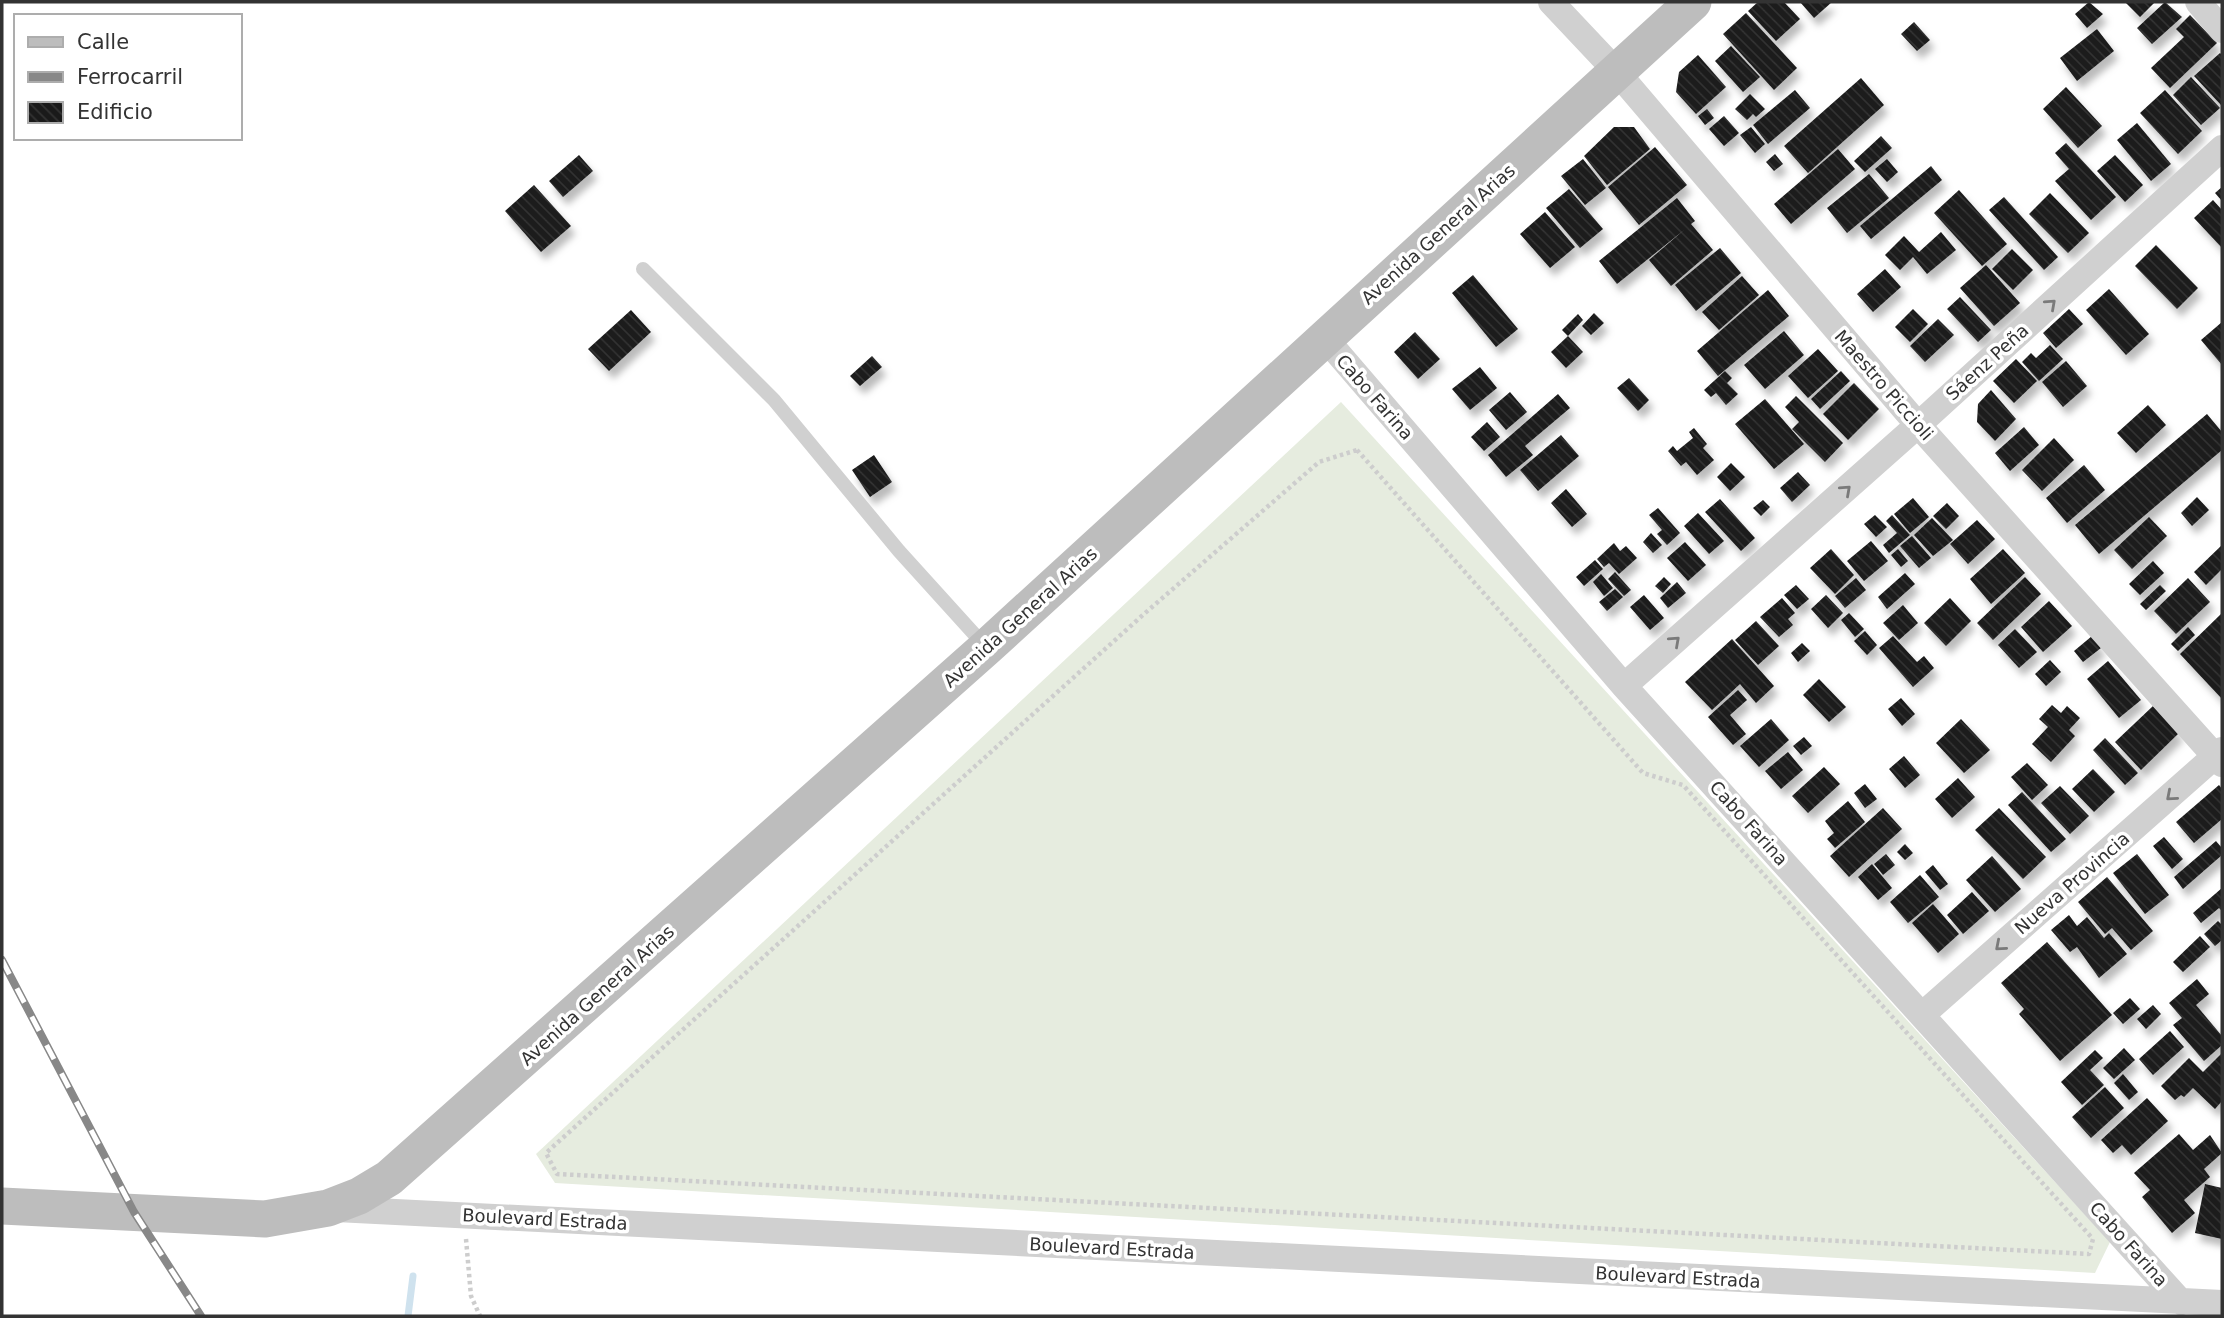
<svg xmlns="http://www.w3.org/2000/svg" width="2224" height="1318" viewBox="0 0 2224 1318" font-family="'DejaVu Sans',sans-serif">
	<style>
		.pitch { fill: #e6ecdf }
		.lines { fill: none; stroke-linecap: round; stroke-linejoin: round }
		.stream { stroke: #cfe2ee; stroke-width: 7 }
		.building { fill: url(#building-back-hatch); filter: url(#shadow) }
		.path { stroke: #cdcdcd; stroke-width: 4.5; stroke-dasharray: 3.5 3.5; stroke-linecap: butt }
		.lane { stroke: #d0d0d0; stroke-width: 14 }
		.street { stroke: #d0d0d0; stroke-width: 26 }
		.secondary { stroke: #bdbdbd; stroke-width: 37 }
		.rail-casing { stroke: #888; stroke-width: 8 }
		.rail { stroke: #fff; stroke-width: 5; stroke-dasharray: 16; stroke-linecap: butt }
		.oneway { stroke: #7a7a7a }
		.labels { text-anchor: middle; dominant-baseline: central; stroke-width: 7; stroke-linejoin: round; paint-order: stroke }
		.street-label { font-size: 18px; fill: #333; stroke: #fff }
	</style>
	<defs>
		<pattern id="building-back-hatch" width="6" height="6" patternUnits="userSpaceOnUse" patternTransform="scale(1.75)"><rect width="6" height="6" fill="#1a1a1a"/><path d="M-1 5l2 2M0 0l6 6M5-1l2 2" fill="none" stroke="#333"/></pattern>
		<filter id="shadow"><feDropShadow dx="4.5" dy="8" stdDeviation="3.5" flood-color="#0004"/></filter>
	</defs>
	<rect width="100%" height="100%" fill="#fff"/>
	<path class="pitch" d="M1341,402L2110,1242L2095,1273L555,1183L536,1154Z"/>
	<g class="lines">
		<path class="stream" d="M408,1316L413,1276"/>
	</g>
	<path class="building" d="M1758,2H1784L1800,19L1776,41L1748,11Z
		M1800,2H1832L1814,18Z
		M2089,2L2103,14L2087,28L2075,14Z
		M2125,2H2155L2140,17Z
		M2165,2L2182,17L2152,44L2137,28Z
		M1746,13L1797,68L1774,90L1723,34Z
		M2190,15L2217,43L2170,88L2151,68L2184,37L2176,29Z
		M1914,22L1930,40L1917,51L1901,34Z
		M2097,29L2114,51L2077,81L2060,58Z
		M1731,46L1760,77L1743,92L1715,61Z
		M2220,53L2222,55L2221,105L2194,76Z
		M1698,55L1726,87L1696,114L1676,92L1679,72Z
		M2191,77L2220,108L2201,125L2173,95Z
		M1861,78L1884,105L1808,173L1784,146Z
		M2066,87L2102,126L2078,148L2043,109Z
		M1795,90L1810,108L1768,144L1753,125Z
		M2165,90L2202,131L2178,154L2140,113Z
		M1750,94L1765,109L1756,117L1753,114L1747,120L1735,109Z
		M1707,109L1714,118L1705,125L1698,116Z
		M1724,116L1739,133L1724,146L1709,129Z
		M2137,123L2171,164L2151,181L2117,140Z
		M1614,127H1634L1650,149L1607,185L1584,156Z
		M1751,127L1765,144L1755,153L1740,135Z
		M1881,136L1892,148L1865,172L1854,161Z
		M2066,143L2116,197L2091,220L2055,181L2069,169L2055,153Z
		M1655,147L1687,185L1639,225L1608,187Z
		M1838,149L1855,169L1791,224L1774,204Z
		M1775,154L1783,164L1774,171L1766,162Z
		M579,155L593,171L563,197L549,181Z
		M2115,155L2143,185L2125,202L2097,171Z
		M1583,159L1606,188L1585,205L1561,176Z
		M1887,159L1898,172L1887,182L1875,169Z
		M1931,166L1942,180L1871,239L1860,226Z
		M1869,174L1889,198L1847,233L1827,208Z
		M534,185L571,226L541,252L505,211Z
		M2222,187V201L2215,193Z
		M1569,189L1603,229L1580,248L1546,208Z
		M1959,190L2007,244L1982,266L1934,213Z
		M2050,193L2089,233L2068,253L2029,214Z
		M2004,197L2058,257L2044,270L1989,210Z
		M1677,198L1695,221L1691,224L1713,250L1671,286L1649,260L1684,230L1617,284L1599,261Z
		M2213,200L2222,210V248L2194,218Z
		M1545,212L1575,247L1550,268L1520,234Z
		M1941,232L1956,250L1927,274L1913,257L1900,270L1885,255L1904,236L1919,252Z
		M2156,245L2198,288L2177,309L2135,266Z
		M1720,248L1741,273L1696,311L1675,285Z
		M2012,249L2033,270L2013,290L1992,269Z
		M1986,265L2020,303L1994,326L1960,288Z
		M1885,269L1901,287L1873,312L1857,294Z
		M1473,275L1518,329L1496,347L1452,293Z
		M1742,276L1759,295L1719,330L1702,312Z
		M2109,289L2149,334L2126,355L2086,310Z
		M1768,290L1789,316L1718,376L1697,351Z
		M1960,297L1991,330L1978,342L1947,309Z
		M1913,309L1928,324L1910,342L1895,327Z
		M2069,309L2083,324L2056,348L2043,333Z
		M631,310L651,332L609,371L588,349Z
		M1594,313L1604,323L1591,335L1582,326Z
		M1578,314L1583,320L1568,336L1562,330Z
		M1938,319L1954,335L1925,362L1910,346Z
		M2222,322V365L2201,340Z
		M1784,331L1804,355L1765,389L1744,365Z
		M1415,332L1440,359L1418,379L1394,352Z
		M1568,336L1583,352L1566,368L1551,352Z
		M2050,345L2063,359L2039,381L2022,362L2031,353L2036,358Z
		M1818,349L1838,371L1808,398L1788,376Z
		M872,356L882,367L860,386L850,376Z
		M2016,359L2037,381L2014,403L1993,381Z
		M2066,361L2087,386L2063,407L2042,382Z
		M1480,367L1497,388L1470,410L1452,389Z
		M1725,371L1732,378L1727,383L1738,394L1726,405L1716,393L1711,397L1704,390Z
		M1841,371L1850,381L1820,409L1811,399Z
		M1629,378L1649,400L1638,411L1617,388Z
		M1854,383L1879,409L1848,440L1823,414Z
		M1991,390L2016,419L1995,441L1977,422L1978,404Z
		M1510,392L1527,412L1506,430L1489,410Z
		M1558,394L1570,408L1525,446L1533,455L1506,477L1488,455Z
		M1796,396L1843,443L1825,462L1792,429L1799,422L1785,407Z
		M1765,399L1804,444L1774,469L1735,424Z
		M2148,405L2166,425L2136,453L2117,433Z
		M2207,414L2222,432V450L2099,554L2075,525Z
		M1487,422L1500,437L1484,451L1471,437Z
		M2024,427L2039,445L2010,471L1995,453Z
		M1694,428L1707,444L1703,448L1714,460L1697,475L1686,462L1681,466L1668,451L1673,446L1677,451L1693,438L1689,432Z
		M1561,435L1579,456L1538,491L1520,470Z
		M2054,438L2074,460L2042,491L2022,470Z
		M874,455L892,482L870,497L852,470Z
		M1731,463L1745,477L1730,491L1717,477Z
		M2084,465L2105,490L2067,523L2046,498Z
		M1798,472L1810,485L1792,502L1780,488Z
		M1566,489L1587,514L1572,527L1551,503Z
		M2197,497L2209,510L2192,526L2181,513Z
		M1913,498L1929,517L1910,533L1894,514Z
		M1720,499L1755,538L1741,551L1705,512Z
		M1763,500L1770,507L1761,516L1753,508Z
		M1947,503L1959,516L1946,529L1933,516Z
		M1658,508L1680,533L1667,545L1657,534L1662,530L1649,515Z
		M1698,513L1724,541L1709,554L1684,526Z
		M1875,515L1887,527L1876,537L1864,524Z
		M1892,515L1910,535L1889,553L1883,545L1897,533L1886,521Z
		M2149,517L2167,536L2132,569L2114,550Z
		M1932,518L1953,540L1933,556L1914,535Z
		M1977,520L1995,539L1968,564L1950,544Z
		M1651,533L1662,545L1653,553L1643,542Z
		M1912,536L1931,558L1919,568L1900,546Z
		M1871,541L1888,561L1864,581L1847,561Z
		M1685,542L1706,565L1688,581L1667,558Z
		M1614,543L1620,551L1626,546L1637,558L1619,574L1609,563L1604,567L1597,559Z
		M2222,545V569L2206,585L2194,572Z
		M1831,549L1854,575L1835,594L1810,568Z
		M1898,549L1908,561L1901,567L1891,555Z
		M2003,549L2025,573L1991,604L1970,579Z
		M1595,560L1603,569L1584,586L1576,577Z
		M2153,561L2164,573L2140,595L2129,584Z
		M1615,572L1631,590L1624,596L1608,579Z
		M1905,573L1915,584L1887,609L1878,597Z
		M1601,574L1613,588L1604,596L1593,582Z
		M1664,577L1671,584L1663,593L1655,586Z
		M2025,577L2041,594L1993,640L1977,623Z
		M1856,578L1866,590L1845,608L1835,596Z
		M2188,578L2210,602L2176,634L2154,611Z
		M1677,582L1686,593L1668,608L1660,598Z
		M1796,585L1809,599L1797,609L1784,595Z
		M2160,585L2166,591L2146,610L2140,604Z
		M1615,589L1623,597L1607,611L1599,602Z
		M1644,595L1664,618L1650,630L1630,607Z
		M1826,595L1843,613L1828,628L1811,609Z
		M1782,598L1795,613L1788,619L1793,625L1779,637L1760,617Z
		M1950,598L1971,621L1946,646L1924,623Z
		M2049,601L2072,626L2043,652L2021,627Z
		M1903,605L1918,623L1899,640L1883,623Z
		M1849,613L1864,629L1855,637L1841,620Z
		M2222,613V699L2180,654Z
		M1756,621L1779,646L1758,665L1735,640Z
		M2188,627L2195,635L2178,651L2171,644Z
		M2015,629L2037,652L2019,668L1998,645Z
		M1865,631L1877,645L1867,655L1854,641Z
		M1893,636L1917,662L1924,656L1934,668L1913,687L1879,648Z
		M2092,636L2101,648L2083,662L2074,651Z
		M1732,639L1774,686L1756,703L1740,684L1712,710L1685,682Z
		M1802,643L1810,651L1798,662L1791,653Z
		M2050,660L2061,672L2046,686L2035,674Z
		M2108,661L2141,700L2119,718L2087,679Z
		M1819,679L1846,707L1829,722L1803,695Z
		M1738,690L1747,700L1730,715L1746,734L1733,745L1708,717Z
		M1901,698L1915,714L1902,726L1888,709Z
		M2052,705L2061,713L2067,706L2080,718L2069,730L2075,736L2051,762L2032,744L2048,727L2039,719Z
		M2153,706L2179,733L2141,770L2115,742Z
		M1771,719L1789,740L1759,767L1740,746Z
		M1961,719L1990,750L1964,773L1936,743Z
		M1804,737L1812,746L1801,755L1793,746Z
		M2105,738L2138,773L2125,785L2093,750Z
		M1788,752L1803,770L1781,789L1765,771Z
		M1904,756L1920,775L1905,788L1889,769Z
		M2027,763L2048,785L2032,800L2011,777Z
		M1824,767L1840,784L1808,813L1792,796Z
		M2093,769L2115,792L2094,812L2072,789Z
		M1958,778L1975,797L1952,818L1935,799Z
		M1865,784L1877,799L1865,808L1854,793Z
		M2219,785L2222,789V819L2194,843L2176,822Z
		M2060,786L2089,816L2070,834L2041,803Z
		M2022,792L2066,839L2051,852L2008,805Z
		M1848,801L1865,822L1835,848L1827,839L1834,833L1825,821Z
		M1883,808L1902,829L1849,877L1830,856Z
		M1999,808L2046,857L2023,879L1975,830Z
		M2164,837L2183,859L2172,869L2153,846Z
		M2216,841L2222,848V855L2183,889L2174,877Z
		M1905,844L1913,853L1905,860L1897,852Z
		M1886,854L1895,865L1883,875L1874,864Z
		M2137,854L2169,895L2145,914L2113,873Z
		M1992,856L2021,889L1995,912L1966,880Z
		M1872,864L1892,888L1878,900L1858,877Z
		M1933,865L1948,884L1940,890L1925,872Z
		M1920,875L1939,897L1908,923L1890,902Z
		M2107,877L2153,931L2131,950L2112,928L2105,934L2078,902Z
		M2222,888V911L2219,908L2201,923L2193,913Z
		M1972,892L1989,911L1963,934L1947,915Z
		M1933,904L1959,934L1938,953L1912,923Z
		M2069,915L2077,926L2087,917L2104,938L2109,933L2127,954L2099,978L2077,947L2070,952L2051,930Z
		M2218,921L2222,925V940L2215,946L2204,934Z
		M2200,936L2210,947L2183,972L2173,962Z
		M2047,942L2112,1015L2060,1061L2019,1014L2024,1009L2001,983Z
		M2197,979L2209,994L2196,1005L2222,1036V1045L2204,1061L2173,1025L2182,1018L2169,1003Z
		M2130,998L2140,1009L2123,1024L2113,1013Z
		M2153,1005L2161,1014L2146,1029L2137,1019Z
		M2170,1031L2184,1047L2153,1075L2139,1059Z
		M2124,1048L2135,1060L2114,1079L2103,1068Z
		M2095,1050L2103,1058L2090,1070L2104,1085L2082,1105L2061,1082Z
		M2222,1053V1101L2215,1109L2193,1088L2184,1097L2181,1095L2175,1100L2161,1086L2189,1058L2203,1072Z
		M2123,1074L2138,1092L2129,1100L2114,1083Z
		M2105,1087L2124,1108L2091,1138L2072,1117Z
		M2147,1098L2168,1121L2131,1155L2122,1145L2113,1153L2101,1140Z
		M2179,1134L2193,1150L2210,1135L2222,1153L2204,1169L2210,1177L2184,1200L2195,1213L2172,1233L2142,1197L2150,1190L2134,1173Z
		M2205,1184L2222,1188V1239L2195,1233Z"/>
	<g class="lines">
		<path class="path" d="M1357,450L1643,773L1683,785L2093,1239L2089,1254L557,1174L546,1153L1144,614L1319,462Z
			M466,1239L471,1296L480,1316"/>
		<path class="lane" d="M643,269L774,400L899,551L985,646"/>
		<path class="street" d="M1551,2L1616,71L1918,425L2222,764
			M2198,2L2222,30
			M1324,337L1624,686L2181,1302
			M1624,686L1918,425L2222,148
			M1922,1015L2222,750
			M336,1209L2222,1303"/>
		<path class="secondary" d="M2,1206L265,1219L328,1208L359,1196L389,1178L987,647L1693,2"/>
		<defs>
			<path id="rail" d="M2,960L134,1212L201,1316"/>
		</defs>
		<use href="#rail" class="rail-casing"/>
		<use href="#rail" class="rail"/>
	</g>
	<defs><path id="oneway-chevron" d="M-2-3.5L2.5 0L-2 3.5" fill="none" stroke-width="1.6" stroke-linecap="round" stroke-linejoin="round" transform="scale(1.75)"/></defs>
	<g class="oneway">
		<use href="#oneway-chevron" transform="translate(2051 304) rotate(-42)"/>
		<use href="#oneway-chevron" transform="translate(1846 490) rotate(-42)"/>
		<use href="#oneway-chevron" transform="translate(1675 641) rotate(-42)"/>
		<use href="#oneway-chevron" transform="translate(2171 796) rotate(139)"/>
		<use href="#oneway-chevron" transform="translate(2000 946) rotate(139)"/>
	</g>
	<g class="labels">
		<g class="street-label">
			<text transform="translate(1438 234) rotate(-42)">Avenida General Arias</text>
			<text transform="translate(1987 362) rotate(-42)">Sáenz Peña</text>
			<text transform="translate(1884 385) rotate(49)">Maestro Piccioli</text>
			<text transform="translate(1375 397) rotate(49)">Cabo Farina</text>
			<text transform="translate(1020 617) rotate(-42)">Avenida General Arias</text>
			<text transform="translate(1749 823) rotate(48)">Cabo Farina</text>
			<text transform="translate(2072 883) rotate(-41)">Nueva Provincia</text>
			<text transform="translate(597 995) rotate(-42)">Avenida General Arias</text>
			<text transform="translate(545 1219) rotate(3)">Boulevard Estrada</text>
			<text transform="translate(2129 1244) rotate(48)">Cabo Farina</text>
			<text transform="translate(1112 1248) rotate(3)">Boulevard Estrada</text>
			<text transform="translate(1678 1277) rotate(3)">Boulevard Estrada</text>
		</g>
	</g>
	<rect width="2224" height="1318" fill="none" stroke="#333333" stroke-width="7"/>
	<rect x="14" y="14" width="228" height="126" fill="#ffffff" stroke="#adadad" stroke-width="2"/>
	<rect x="28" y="37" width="35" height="10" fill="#bdbdbd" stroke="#adadad" stroke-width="2"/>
	<text x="77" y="49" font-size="21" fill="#333333">Calle</text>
	<rect x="28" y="72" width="35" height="10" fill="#888888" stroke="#adadad" stroke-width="2"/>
	<text x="77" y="84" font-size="21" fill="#333333">Ferrocarril</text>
	<rect x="28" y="102" width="35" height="21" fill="url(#building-back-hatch)" stroke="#adadad" stroke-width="2"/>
	<text x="77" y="119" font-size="21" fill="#333333">Edificio</text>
</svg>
